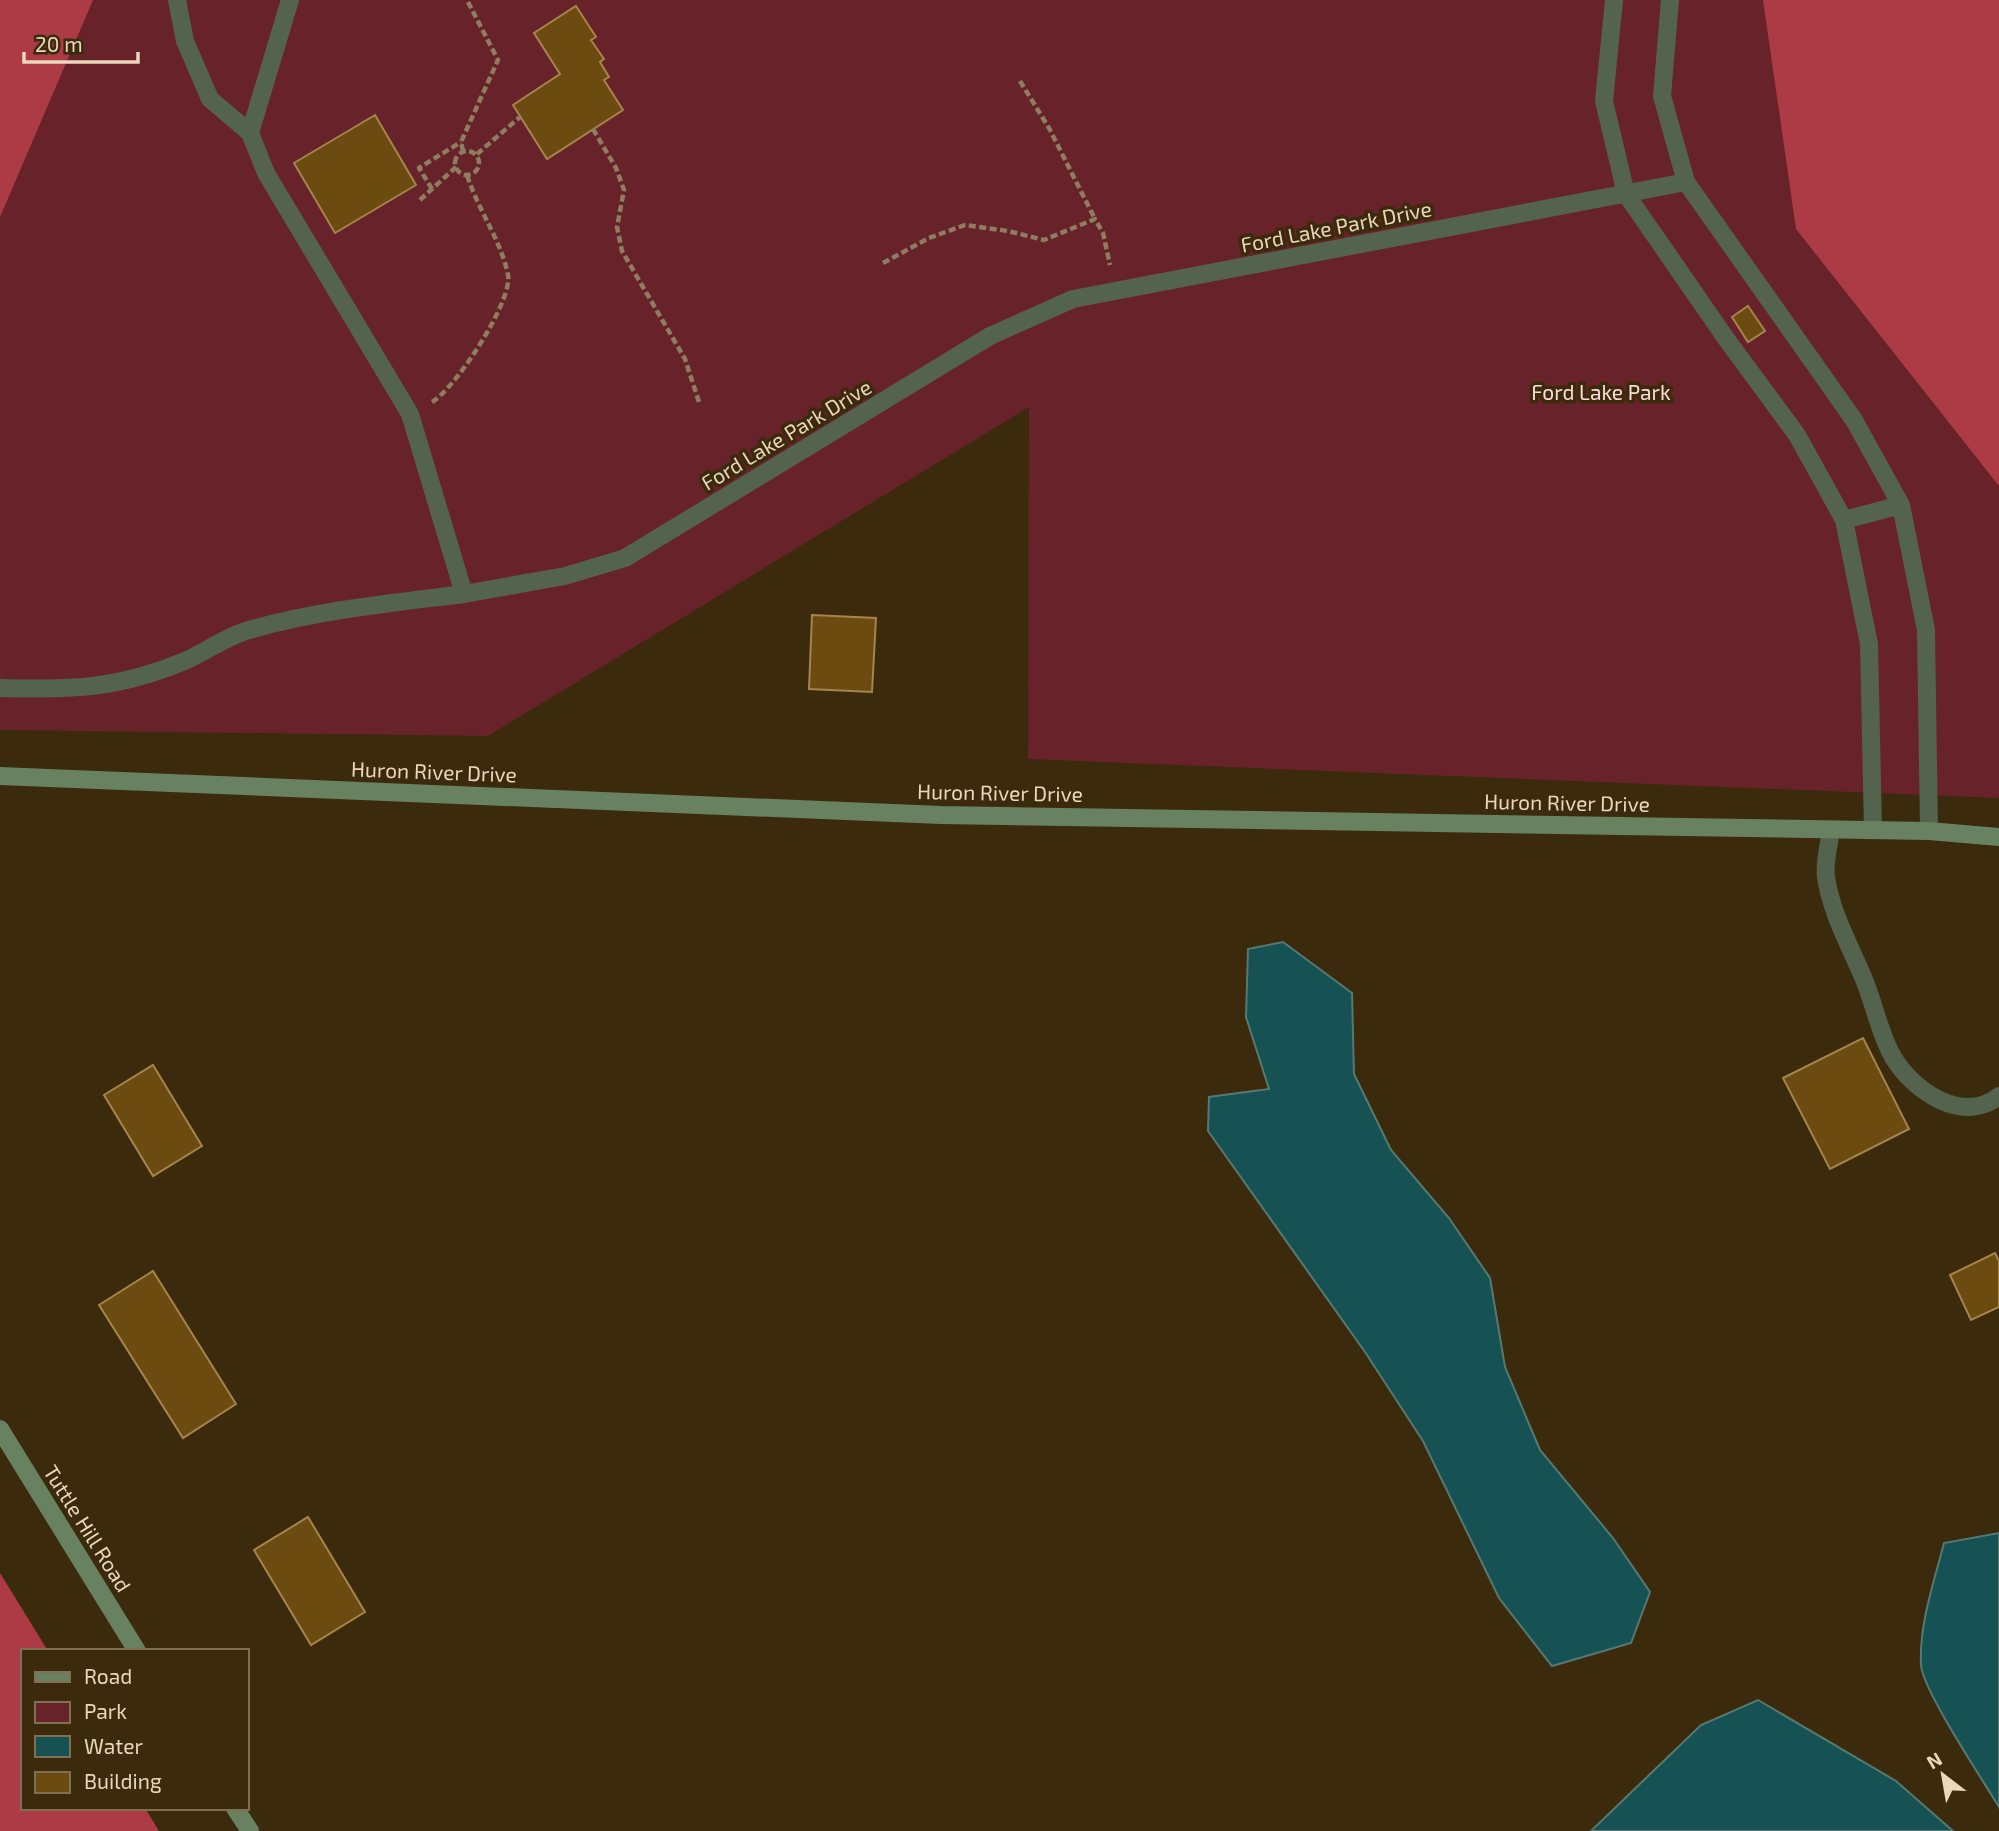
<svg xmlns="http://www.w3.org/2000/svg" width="1999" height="1831" viewBox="0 0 1999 1831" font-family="'Exo 2',sans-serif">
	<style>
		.green { fill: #672329 }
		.forest { fill: #ac3b46 }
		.water { fill: #165153; stroke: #567972; stroke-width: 2 }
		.building { fill: #6b4b10; stroke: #a6844d; stroke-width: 2 }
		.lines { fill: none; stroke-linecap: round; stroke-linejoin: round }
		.path { stroke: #8f7d61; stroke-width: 4.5; stroke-dasharray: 7 3.5; stroke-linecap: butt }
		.lane { stroke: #53634e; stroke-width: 18 }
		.secondary { stroke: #688160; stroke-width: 18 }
		.labels { text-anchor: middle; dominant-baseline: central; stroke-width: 7; stroke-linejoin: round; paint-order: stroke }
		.street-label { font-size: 21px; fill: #ead7bc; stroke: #3b2a0c }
		.park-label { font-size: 21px; fill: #fadada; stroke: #3b2a0c }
	</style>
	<rect width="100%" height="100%" fill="#3b2a0c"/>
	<path class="green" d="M0,0H1999V798L1028,759L1029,407L488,736L0,730Z"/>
	<path class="forest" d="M0,0H93L0,217Z
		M1763,0H1999V486L1796,229Z
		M0,1573L48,1651H23V1808H145L159,1831H0Z"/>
	<path class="water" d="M1283,942L1352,993L1354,1074L1391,1150L1449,1218L1490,1278L1505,1367L1540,1450L1613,1538L1650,1592L1631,1643L1552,1666L1499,1598L1423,1441L1365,1352L1208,1131L1209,1097L1269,1089L1246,1017L1248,949Z
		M1999,1533V1807C1984,1782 1922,1689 1921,1665C1919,1624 1934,1582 1944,1543Z
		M1758,1700L1896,1781L1953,1831H1591L1701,1725Z"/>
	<path class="building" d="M576,6L596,37L591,40L604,59L600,62L609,77L604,80L623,110L547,159L513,105L560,74L534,33Z
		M375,115L416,185L335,233L294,163Z
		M1748,306L1765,331L1748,342L1732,317Z
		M812,615L876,618L872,692L809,689Z
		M1863,1038L1909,1129L1830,1169L1783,1078Z
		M153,1065L202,1146L153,1176L104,1095Z
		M1995,1253L1999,1261V1307L1971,1320L1950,1275Z
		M153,1271L236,1404L183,1438L99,1305Z
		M308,1517L365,1612L311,1645L254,1550Z"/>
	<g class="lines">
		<path class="path" d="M1020,81L1049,128L1095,219
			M593,129L616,168L624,190L617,227L622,251L685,359L699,402
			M455 163a12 12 0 1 1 24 0a12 12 0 1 1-24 0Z
			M463,151L461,142L498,60L467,0
			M477,154L520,117
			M432,189L419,168L461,142
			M420,200L456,167
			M883,263L929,238L965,225L1008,231L1044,240L1095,219L1103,233L1110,265
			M432,402C455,389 513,301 508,275C501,240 478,210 467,175"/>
		<path class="lane" d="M177,0L185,41L210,99L250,133L266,173L410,414L464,594L565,576L625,558L990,336L1073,299L1686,182
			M1614,0L1604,101L1626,194L1727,340L1797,435L1844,520L1869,644L1873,830
			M1670,0L1662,96L1686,182L1854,420L1901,505L1926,630L1929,831
			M250,133L290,0
			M1844,520L1901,505
			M0,688C72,690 119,689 187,660C207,651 227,636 249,630C319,610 392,603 464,594
			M1831,830C1829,844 1824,863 1826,877C1831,912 1849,944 1863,977C1874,1002 1879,1033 1893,1057C1913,1091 1963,1125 1999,1096"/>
		<path class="secondary" d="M0,776L941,815L1929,831L1999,837
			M0,1429L137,1651
			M235,1808L250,1831"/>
	</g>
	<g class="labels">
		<g class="street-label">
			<text transform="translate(1336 226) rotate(-11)">Ford Lake Park Drive</text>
			<text transform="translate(786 434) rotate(-31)">Ford Lake Park Drive</text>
			<text transform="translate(434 771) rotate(2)">Huron River Drive</text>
			<text transform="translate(1000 792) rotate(1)">Huron River Drive</text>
			<text transform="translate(1567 802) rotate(1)">Huron River Drive</text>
			<text transform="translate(88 1528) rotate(58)">Tuttle Hill Road</text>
		</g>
		<g class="park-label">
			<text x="1601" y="391">Ford Lake Park</text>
		</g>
	</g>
	<rect x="21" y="1649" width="228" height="161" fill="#3b2a0c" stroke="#816f52" stroke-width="2"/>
	<rect x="35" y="1672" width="35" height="10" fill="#688160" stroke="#816f52" stroke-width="2"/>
	<text x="84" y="1684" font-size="21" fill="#ead7bc">Road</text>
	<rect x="35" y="1702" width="35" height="21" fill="#672329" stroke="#816f52" stroke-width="2"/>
	<text x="84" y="1719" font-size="21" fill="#ead7bc">Park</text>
	<rect x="35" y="1736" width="35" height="21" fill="#165153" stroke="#816f52" stroke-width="2"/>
	<text x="84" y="1754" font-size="21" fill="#ead7bc">Water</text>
	<rect x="35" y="1772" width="35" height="21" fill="#6b4b10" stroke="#816f52" stroke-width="2"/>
	<text x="84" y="1789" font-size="21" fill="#ead7bc">Building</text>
	<g transform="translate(1943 1775) rotate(329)" stroke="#3b2a0c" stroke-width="5" paint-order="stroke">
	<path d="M0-5L12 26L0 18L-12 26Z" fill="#ead7bc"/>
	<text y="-10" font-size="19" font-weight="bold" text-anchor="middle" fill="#ead7bc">N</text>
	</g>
	<path d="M24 52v10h114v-10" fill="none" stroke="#ead7bc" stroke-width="3.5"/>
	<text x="35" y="52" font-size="21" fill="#ead7bc" stroke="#3b2a0c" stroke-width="5" paint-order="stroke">20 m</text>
</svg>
